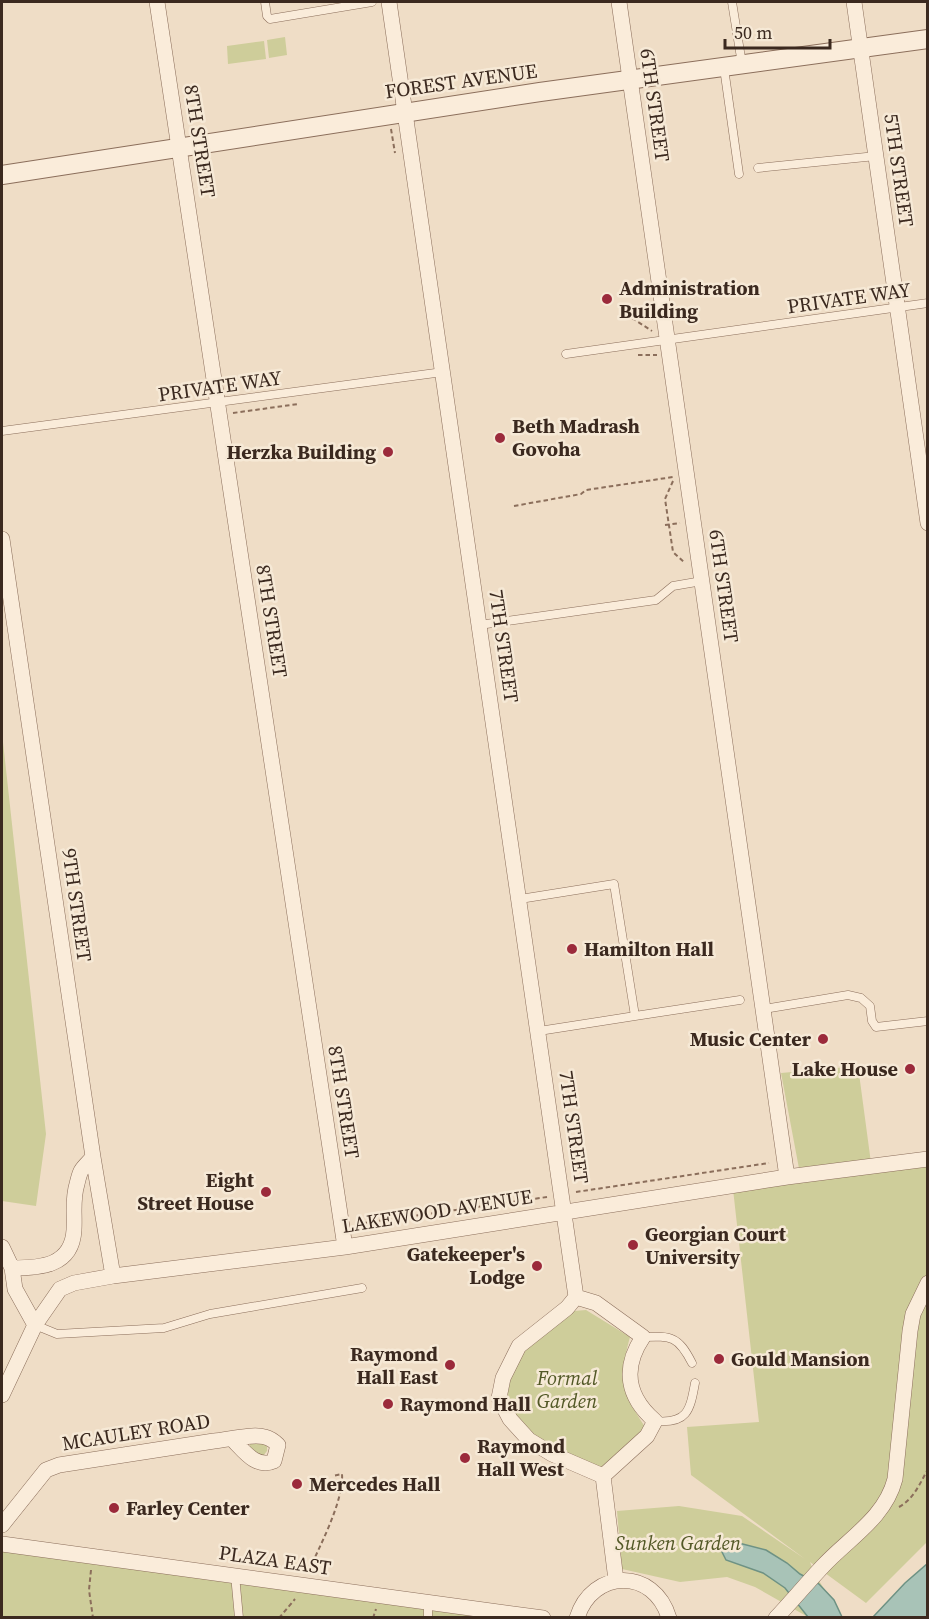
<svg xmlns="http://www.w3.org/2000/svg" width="929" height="1619" viewBox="0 0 929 1619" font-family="'Source Serif 4',serif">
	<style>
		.green { fill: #cecd9a }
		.water { fill: #a8c3b7; stroke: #6e9284; stroke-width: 1.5 }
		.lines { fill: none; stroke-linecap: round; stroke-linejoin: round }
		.service-casing { stroke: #8b6e5b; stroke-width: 9 }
		.minor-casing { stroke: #8b6e5b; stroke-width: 16 }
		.tertiary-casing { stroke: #8b6e5b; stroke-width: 20 }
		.path { stroke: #8b6e5b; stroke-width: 2; stroke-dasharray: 4.5 3; stroke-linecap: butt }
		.service { stroke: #faecda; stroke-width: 8 }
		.minor { stroke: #faecda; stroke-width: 15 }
		.tertiary { stroke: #faecda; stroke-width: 18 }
		.poi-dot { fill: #9b2a3b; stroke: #f6e9d6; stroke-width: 2 }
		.labels { text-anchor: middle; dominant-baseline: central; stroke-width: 5; stroke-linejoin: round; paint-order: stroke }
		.street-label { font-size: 20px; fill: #3b291f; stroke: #f6e9d6 }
		.poi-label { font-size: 20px; font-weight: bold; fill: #3b291f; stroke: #f6e9d6; text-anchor: start }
		.park-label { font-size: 20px; font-style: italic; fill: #525826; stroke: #f6e9d6 }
	</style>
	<rect width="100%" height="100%" fill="#efddc6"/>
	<path class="green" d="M285,37L287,55L269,58L267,40Z
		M264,41L266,59L228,64L227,46Z
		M2,733L46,1134L36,1206L2,1201Z
		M858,1066L871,1163L927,1167V1542L866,1603L810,1562C817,1583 832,1597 842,1617H808L755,1587L727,1577L680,1582L622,1569L617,1511L679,1506L742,1516L805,1559L691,1475L687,1427L759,1422L733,1189L801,1179L781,1073Z
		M586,1310L630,1337C619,1377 622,1392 645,1427L605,1467L595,1468L540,1443L516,1418L508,1399V1380L524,1350L574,1311Z
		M256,1441L267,1445V1451L263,1456L250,1449V1443Z
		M2,1549L491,1617H2Z"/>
	<path class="water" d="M731,1541L766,1550L787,1563L800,1574L819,1584L834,1600L842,1617H808L785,1588L763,1573L726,1560L722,1552L726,1543Z
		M927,1564V1617H873L905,1583Z"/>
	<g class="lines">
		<defs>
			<path id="service" d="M265,2L267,16L270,19L372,2
				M732,2L742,64
				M724,68L739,174
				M758,168L876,156
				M566,354L928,303
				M2,431L443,372
				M479,625L656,600L673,586L702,581
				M520,899L614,884L635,1016L740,1000
				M764,1009L848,995L861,998L870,1006L872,1021L876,1027L928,1021
				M539,1031L635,1016
				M35,1325L57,1334L164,1328L210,1314L362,1288
				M643,1337C672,1336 678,1336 692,1363
				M655,1421C687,1424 690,1411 695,1383
				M235,1575L239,1618
				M428,1603V1618"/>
			<path id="minor" d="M157,2L345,1247
				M389,2L576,1297
				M619,2L787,1177
				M854,2L928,523
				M2,539L93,1157L113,1276
				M2,1247L12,1268L15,1289L35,1325
				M12,1268C41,1268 72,1266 74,1230C75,1214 72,1200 77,1184C78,1180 79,1175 81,1171C84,1166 89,1162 93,1157
				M2,1395L35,1325L60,1289L74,1283L113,1276L345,1247L787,1177L928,1159
				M603,1476L552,1454L529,1440L510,1419L499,1398L503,1378L519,1346L567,1308L576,1297L596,1303L643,1337C622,1368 627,1397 655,1421L647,1436L603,1476L616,1580
				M2,1525L46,1470L59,1465L214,1441C227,1440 253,1433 265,1437C269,1438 275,1442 278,1445L274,1461C256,1469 244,1451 232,1439
				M2,1544L543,1618
				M577,1618C592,1569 654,1567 669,1618
				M776,1618C792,1601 807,1583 823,1566C849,1538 885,1518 895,1479L910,1331L913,1314L928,1283"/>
			<path id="tertiary" d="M2,175L540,92L928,39"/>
		</defs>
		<use href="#service" class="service-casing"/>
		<use href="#minor" class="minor-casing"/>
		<use href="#tertiary" class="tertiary-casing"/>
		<path class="path" d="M391,129L395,153
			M632,318L652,331
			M638,355H657
			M233,413L298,404
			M673,481L665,499L673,552L685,563
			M514,506L581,494L586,490L673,477
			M665,525L680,523
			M576,1192L769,1163
			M357,1224L547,1197
			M899,1507C914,1499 920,1483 928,1469
			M91,1570L89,1590L93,1618
			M309,1570C320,1546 344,1500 342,1474L333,1476
			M279,1618L295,1599
			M373,1618L376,1609"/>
		<use href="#service" class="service"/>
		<use href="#minor" class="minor"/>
		<use href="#tertiary" class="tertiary"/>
	</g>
	<g class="poi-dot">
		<circle cx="607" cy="299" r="6"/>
		<circle cx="500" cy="438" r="6"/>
		<circle cx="388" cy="452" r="6"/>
		<circle cx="572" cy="949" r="6"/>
		<circle cx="823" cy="1039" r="6"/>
		<circle cx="910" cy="1069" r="6"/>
		<circle cx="266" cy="1192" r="6"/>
		<circle cx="633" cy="1245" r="6"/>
		<circle cx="537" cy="1266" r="6"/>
		<circle cx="719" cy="1359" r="6"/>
		<circle cx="450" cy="1365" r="6"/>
		<circle cx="388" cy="1404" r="6"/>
		<circle cx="465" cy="1458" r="6"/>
		<circle cx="297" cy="1484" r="6"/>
		<circle cx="114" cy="1508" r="6"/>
	</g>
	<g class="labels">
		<g class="street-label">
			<text transform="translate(461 81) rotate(-8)">FOREST AVENUE</text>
			<text transform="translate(655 105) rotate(82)">6TH STREET</text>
			<text transform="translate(200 141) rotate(81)">8TH STREET</text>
			<text transform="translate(899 170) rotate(82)">5TH STREET</text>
			<text transform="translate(849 298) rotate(-8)">PRIVATE WAY</text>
			<text transform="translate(220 386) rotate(-8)">PRIVATE WAY</text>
			<text transform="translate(724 586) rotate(82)">6TH STREET</text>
			<text transform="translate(272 621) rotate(81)">8TH STREET</text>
			<text transform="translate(504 646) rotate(82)">7TH STREET</text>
			<text transform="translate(77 905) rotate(82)">9TH STREET</text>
			<text transform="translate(344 1102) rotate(81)">8TH STREET</text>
			<text transform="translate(574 1127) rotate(82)">7TH STREET</text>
			<text transform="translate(437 1211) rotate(-9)">LAKEWOOD AVENUE</text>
			<text transform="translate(136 1432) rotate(-9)">MCAULEY ROAD</text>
			<text transform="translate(275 1560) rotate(8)">PLAZA EAST</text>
		</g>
		<g class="poi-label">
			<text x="619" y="288">Administration<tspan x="619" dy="23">Building</tspan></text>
			<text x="512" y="426">Beth Madrash<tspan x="512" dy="23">Govoha</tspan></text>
			<text x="376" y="452" text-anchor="end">Herzka Building</text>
			<text x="584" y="949">Hamilton Hall</text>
			<text x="811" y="1039" text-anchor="end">Music Center</text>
			<text x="898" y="1069" text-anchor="end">Lake House</text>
			<text x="254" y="1180" text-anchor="end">Eight<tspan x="254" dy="23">Street House</tspan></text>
			<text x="645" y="1234">Georgian Court<tspan x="645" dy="23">University</tspan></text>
			<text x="525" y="1254" text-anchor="end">Gatekeeper's<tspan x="525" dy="23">Lodge</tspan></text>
			<text x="438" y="1354" text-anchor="end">Raymond<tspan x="438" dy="23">Hall East</tspan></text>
			<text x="731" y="1359">Gould Mansion</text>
			<text x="400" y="1404">Raymond Hall</text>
			<text x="477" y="1446">Raymond<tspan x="477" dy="23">Hall West</tspan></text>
			<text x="309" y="1484">Mercedes Hall</text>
			<text x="126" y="1508">Farley Center</text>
		</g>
		<g class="park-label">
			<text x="567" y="1378">Formal<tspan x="567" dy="23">Garden</tspan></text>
			<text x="678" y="1543">Sunken Garden</text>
		</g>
	</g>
	<rect width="929" height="1619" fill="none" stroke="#3b291f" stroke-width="6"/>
	<path d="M725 39v9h105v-9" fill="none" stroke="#3b291f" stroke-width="3"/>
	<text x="734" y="39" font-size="18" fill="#3b291f" stroke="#f6e9d6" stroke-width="4.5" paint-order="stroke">50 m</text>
</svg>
